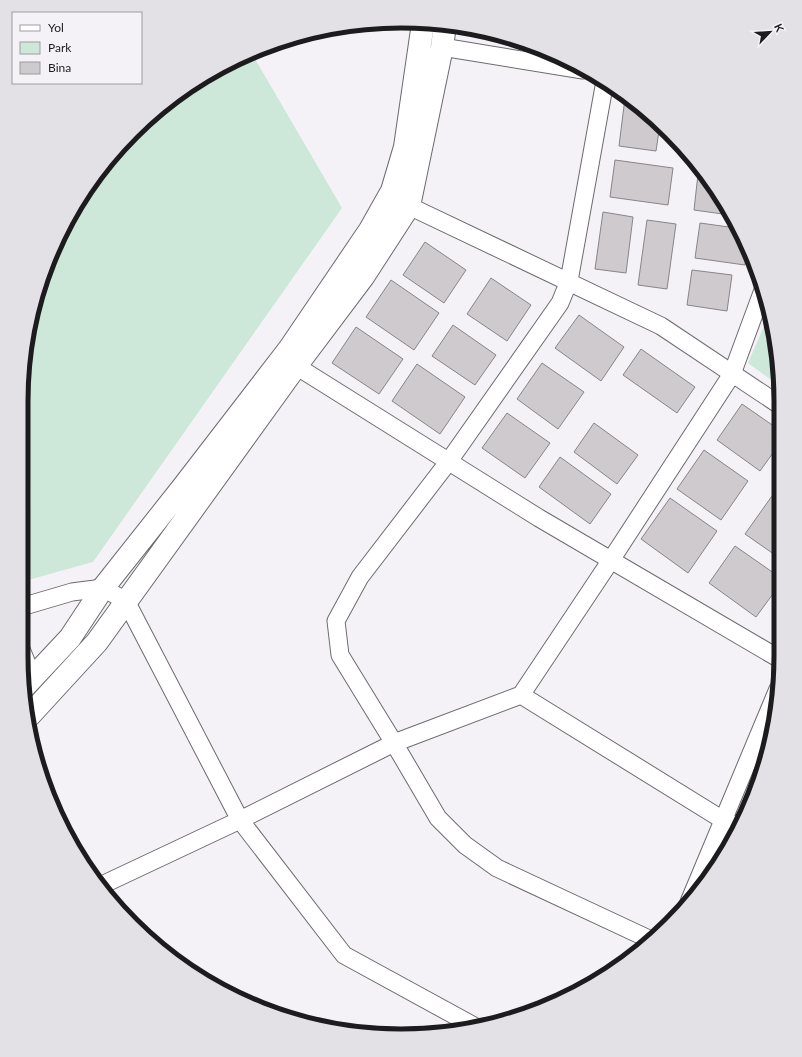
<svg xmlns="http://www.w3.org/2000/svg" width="802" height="1057" viewBox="0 0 802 1057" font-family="Lato,sans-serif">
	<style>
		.green { fill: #cde8d8 }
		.building { fill: #cecace; stroke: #888488 }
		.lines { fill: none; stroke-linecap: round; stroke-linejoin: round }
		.minor-casing { stroke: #6c6a6f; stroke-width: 19 }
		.tertiary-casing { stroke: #6c6a6f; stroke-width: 24 }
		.minor { stroke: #fff; stroke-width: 17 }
		.tertiary { stroke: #fff; stroke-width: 22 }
		.rim { fill: none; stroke: #1c1b1d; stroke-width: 5 }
	</style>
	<rect width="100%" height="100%" fill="#f4f2f7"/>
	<path class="green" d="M251,52L342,208L93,562L21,582L22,376L34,302L60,233L99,170L190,85Z
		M769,314L778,352V385L748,363Z"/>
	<path class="building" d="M625,98H628L660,124L656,151L619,146Z
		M677,141L686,152L675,151Z
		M615,160L673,168L668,205L610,197Z
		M698,174L705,175L717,190L730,215L694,210Z
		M603,212L633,217L626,273L595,269Z
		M647,220L676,224L667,289L638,285Z
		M700,223L736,228L747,251L745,265L695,258Z
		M425,242L466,270L444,303L403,275Z
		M692,270L732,275L727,311L687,305Z
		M491,278L531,305L507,341L467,314Z
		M391,280L439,313L414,350L366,317Z
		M579,315L624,347L601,381L555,348Z
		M453,325L496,355L475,385L432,356Z
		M356,327L403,359L379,394L332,363Z
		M641,349L695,387L677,413L623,375Z
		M542,363L584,392L558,429L517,399Z
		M417,364L465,397L440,434L392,401Z
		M742,404L778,429V446L760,471L717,440Z
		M507,413L550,443L525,478L482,448Z
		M594,423L638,455L617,484L574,452Z
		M704,450L748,481L721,520L677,489Z
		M560,457L611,494L590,524L539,487Z
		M772,496L778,501V557L745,534Z
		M670,498L717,531L688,573L641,539Z
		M735,546L778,576V587L756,617L709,583Z"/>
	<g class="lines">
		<defs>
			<path id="minor" d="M442,47L583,70
				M605,81L569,281L560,303L449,461L360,577L336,621L340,655L394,743L438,818L465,845L497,868L651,940
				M409,206L661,326L778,404
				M296,366L539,518L778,658
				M21,607L72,592L103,588L126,601L240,820L344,955L474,1026
				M21,649L28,666L30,681
				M521,695L723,820L737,826
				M102,885L240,820L394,743L521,695L611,560L732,374L763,290
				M689,902L778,689"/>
			<path id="tertiary" d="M25,686L70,638L103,588L183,487L290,348L370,230L392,191L405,147L423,23
				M29,716L97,642L296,366L363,277L409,206L442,47L445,25"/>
		</defs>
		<use href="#minor" class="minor-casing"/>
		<use href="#tertiary" class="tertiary-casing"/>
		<use href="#minor" class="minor"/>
		<use href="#tertiary" class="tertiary"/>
	</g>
	<path d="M0 0H802V1057H0ZM401 28H401A373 373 0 0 1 774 401V656A373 373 0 0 1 401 1029H401A373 373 0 0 1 28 656V401A373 373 0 0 1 401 28Z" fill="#e3e1e6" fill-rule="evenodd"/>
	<path class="rim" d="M401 28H401A373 373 0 0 1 774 401V656A373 373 0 0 1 401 1029H401A373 373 0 0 1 28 656V401A373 373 0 0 1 401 28Z"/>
	<rect x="12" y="12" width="130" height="72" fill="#f4f2f7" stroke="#9e9ca0"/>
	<rect x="20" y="25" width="20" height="6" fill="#ffffff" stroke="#9e9ca0"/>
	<text x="48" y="32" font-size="12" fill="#1c1b1d">Yol</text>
	<rect x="20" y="42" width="20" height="12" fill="#cde8d8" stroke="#9e9ca0"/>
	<text x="48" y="52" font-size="12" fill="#1c1b1d">Park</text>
	<rect x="20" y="62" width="20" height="12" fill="#cecace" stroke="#9e9ca0"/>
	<text x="48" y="72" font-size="12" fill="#1c1b1d">Bina</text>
	<g transform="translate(770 32) rotate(65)" stroke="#f4f2f7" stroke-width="3" paint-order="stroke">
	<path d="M0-3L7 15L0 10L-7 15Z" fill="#1c1b1d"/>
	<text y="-6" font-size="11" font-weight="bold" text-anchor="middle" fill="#1c1b1d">K</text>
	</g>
</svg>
